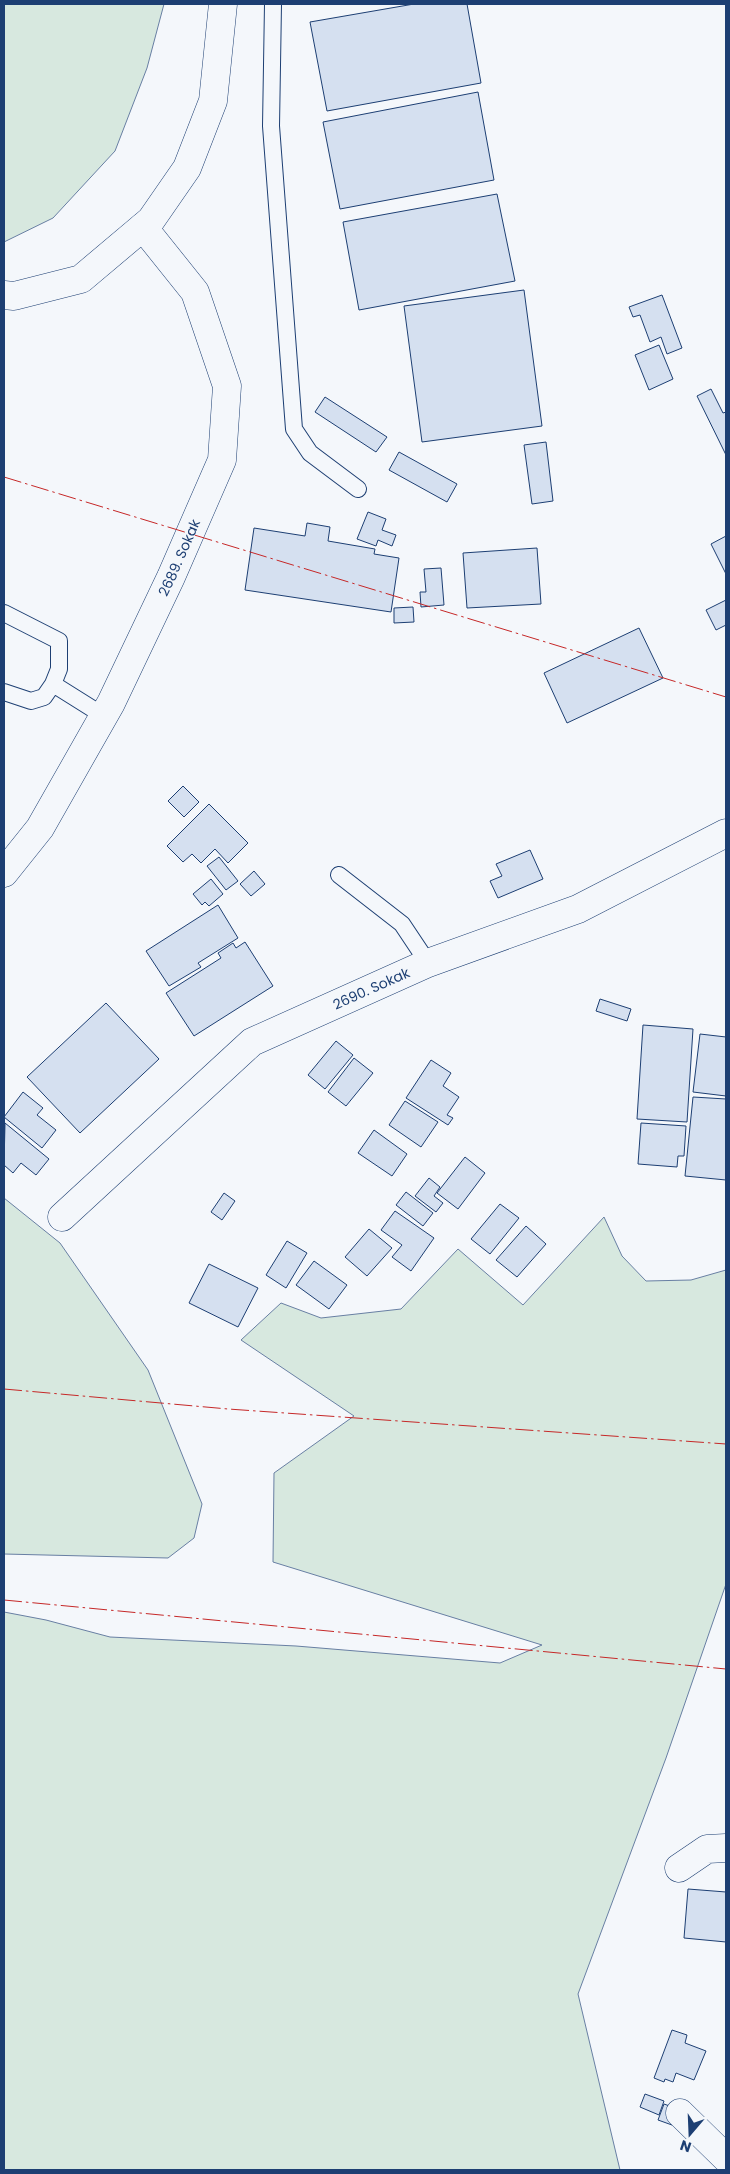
<svg xmlns="http://www.w3.org/2000/svg" width="730" height="2174" viewBox="0 0 730 2174" font-family="Poppins,sans-serif">
	<style>
		.green { fill: #d7e8df; stroke: #687fa3 }
		.building { fill: #d5e0f0; stroke: #1d3f73 }
		.lines { fill: none; stroke-linecap: round; stroke-linejoin: round }
		.service-casing { stroke: #1d3f73; stroke-width: 18 }
		.minor-casing { stroke: #1d3f73; stroke-width: 29 }
		.secondary-casing { stroke: #1d3f73; stroke-width: 29 }
		.primary-casing { stroke: #1d3f73; stroke-width: 29 }
		.service { stroke: #f4f7fb; stroke-width: 16 }
		.minor { stroke: #f4f7fb; stroke-width: 28 }
		.secondary { stroke: #f4f7fb; stroke-width: 28 }
		.primary { stroke: #f4f7fb; stroke-width: 28 }
		.power { stroke: #c62828; stroke-width: 1; stroke-dasharray: 18 4 2.5 4; stroke-linecap: butt }
		.labels { text-anchor: middle; dominant-baseline: central; stroke-width: 4; stroke-linejoin: round; paint-order: stroke }
		.street-label { font-size: 14px; fill: #1d3f73; stroke: #f4f7fb }
	</style>
	<rect width="100%" height="100%" fill="#f4f7fb"/>
	<path class="green" d="M4,4H164L147,68L115,151L53,218L4,242Z
		M4,1198L60,1243L148,1370L202,1504L194,1538L168,1558L4,1554Z
		M604,1217L622,1256L646,1281L691,1280L726,1270V1584L666,1758L578,1994L620,2170H4V1612L46,1620L110,1637L296,1646L500,1663L542,1645L273,1562L274,1473L354,1416L241,1340L281,1303L321,1318L401,1309L458,1249L523,1305Z"/>
	<path class="building" d="M414,4H467L481,83L327,111L310,22Z
		M478,92L494,180L340,209L323,122Z
		M497,194L515,281L359,310L343,222Z
		M524,290L542,426L422,442L404,306Z
		M662,295L682,348L667,354L661,337L650,342L640,315L633,317L629,307Z
		M659,345L673,379L649,390L635,355Z
		M711,389L723,413L726,412V455L697,396Z
		M325,397L387,437L376,452L315,412Z
		M546,442L553,501L532,504L524,445Z
		M399,452L457,484L447,502L389,470Z
		M368,512L386,519L382,530L396,535L392,546L378,540L376,546L357,539Z
		M307,523L330,527L328,541L375,549L374,554L399,558L391,612L245,590L254,528L305,536Z
		M726,536V574L711,544Z
		M537,548L541,604L467,608L463,553Z
		M441,568L444,605L421,607L420,592H426L424,569Z
		M726,600V625L716,630L706,610Z
		M413,607L414,622L394,623V608Z
		M639,628L663,678L567,723L544,673Z
		M183,786L199,802L184,817L168,801Z
		M209,804L248,843L228,863L215,849L201,863L192,854L183,862L167,846Z
		M530,850L543,879L498,898L490,881L502,876L496,864Z
		M219,857L238,881L226,890L207,866Z
		M254,871L265,884L251,896L240,884Z
		M211,879L223,894L209,906L205,902L202,905L193,894Z
		M218,905L238,938L198,963L201,967L169,986L146,951Z
		M245,942L273,986L194,1036L166,993L221,958L218,953L233,943L236,948Z
		M600,999L631,1009L627,1021L596,1011Z
		M106,1003L159,1059L80,1133L27,1077Z
		M643,1025L693,1029L687,1122L637,1119Z
		M700,1034L726,1037V1096L693,1092Z
		M336,1041L353,1055L325,1089L308,1075Z
		M354,1058L373,1073L346,1106L328,1092Z
		M431,1060L451,1073L443,1086L459,1097L447,1115L453,1118L448,1125L406,1098Z
		M23,1092L43,1108L37,1115L56,1130L42,1148L4,1117Z
		M693,1097L726,1099V1180L685,1176Z
		M405,1101L438,1122L421,1147L389,1125Z
		M5,1123L49,1159L36,1175L21,1163L13,1173L4,1165Z
		M641,1123L686,1126L684,1156H678L677,1167L638,1164Z
		M374,1130L407,1154L392,1176L358,1153Z
		M465,1157L485,1173L458,1209L437,1193Z
		M429,1178L440,1187L434,1196L443,1203L436,1212L415,1196Z
		M406,1192L433,1213L423,1226L396,1205Z
		M224,1193L235,1201L222,1220L211,1212Z
		M500,1204L519,1218L490,1254L471,1239Z
		M395,1211L434,1238L411,1271L392,1257L402,1245L381,1230Z
		M526,1226L546,1244L517,1277L496,1260Z
		M369,1229L392,1248L367,1276L345,1257Z
		M287,1241L307,1253L286,1288L266,1275Z
		M314,1261L347,1285L329,1309L296,1285Z
		M209,1264L258,1288L238,1327L189,1303Z
		M688,1889L726,1892V1942L684,1938Z
		M672,2030L687,2035L685,2043L706,2051L694,2080L676,2073L673,2082L665,2079L664,2082L654,2078Z
		M645,2094L664,2101L659,2115L640,2107Z
		M664,2104L678,2109L672,2125L658,2120Z"/>
	<g class="lines">
		<defs>
			<path id="service" d="M273,4L271,126L294,429L310,453L358,489
				M4,613L59,641V669L53,684L44,697L31,701L4,692
				M53,684L104,716
				M339,875L402,924L428,963"/>
			<g id="minor">
				<path id="s1" d="M62,1217L252,1042L428,963L578,909L726,833"/>
				<path d="M679,1868L707,1849L726,1848"/>
				<path d="M680,2113L726,2158"/>
			</g>
			<g id="secondary">
				<path id="s2" d="M4,873L40,828L111,703L171,577L222,460L227,386L195,292L143,227"/>
			</g>
			<path id="primary" d="M4,295L14,296L81,279L151,220L187,168L213,101L223,4"/>
		</defs>
		<use href="#service" class="service-casing"/>
		<use href="#minor" class="minor-casing"/>
		<use href="#secondary" class="secondary-casing"/>
		<use href="#primary" class="primary-casing"/>
		<use href="#service" class="service"/>
		<use href="#minor" class="minor"/>
		<use href="#secondary" class="secondary"/>
		<use href="#primary" class="primary"/>
		<path class="power" d="M4,477L726,697
			M4,1389L228,1409L726,1444
			M4,1600L726,1669"/>
	</g>
	<g class="labels">
		<g class="street-label">
			<text stroke="none"><textPath href="#s2" startOffset="362">2689. Sokak</textPath></text>
			<text stroke="none"><textPath href="#s1" startOffset="389">2690. Sokak</textPath></text>
		</g>
	</g>
	<rect width="730" height="2174" fill="none" stroke="#1d3f73" stroke-width="10"/>
	<g transform="translate(690 2134) rotate(199)" stroke="#f4f7fb" stroke-width="4" paint-order="stroke">
	<path d="M0-4L9 19L0 12L-9 19Z" fill="#1d3f73"/>
	<text y="-8" font-size="14" font-weight="bold" text-anchor="middle" fill="#1d3f73">N</text>
	</g>
</svg>
